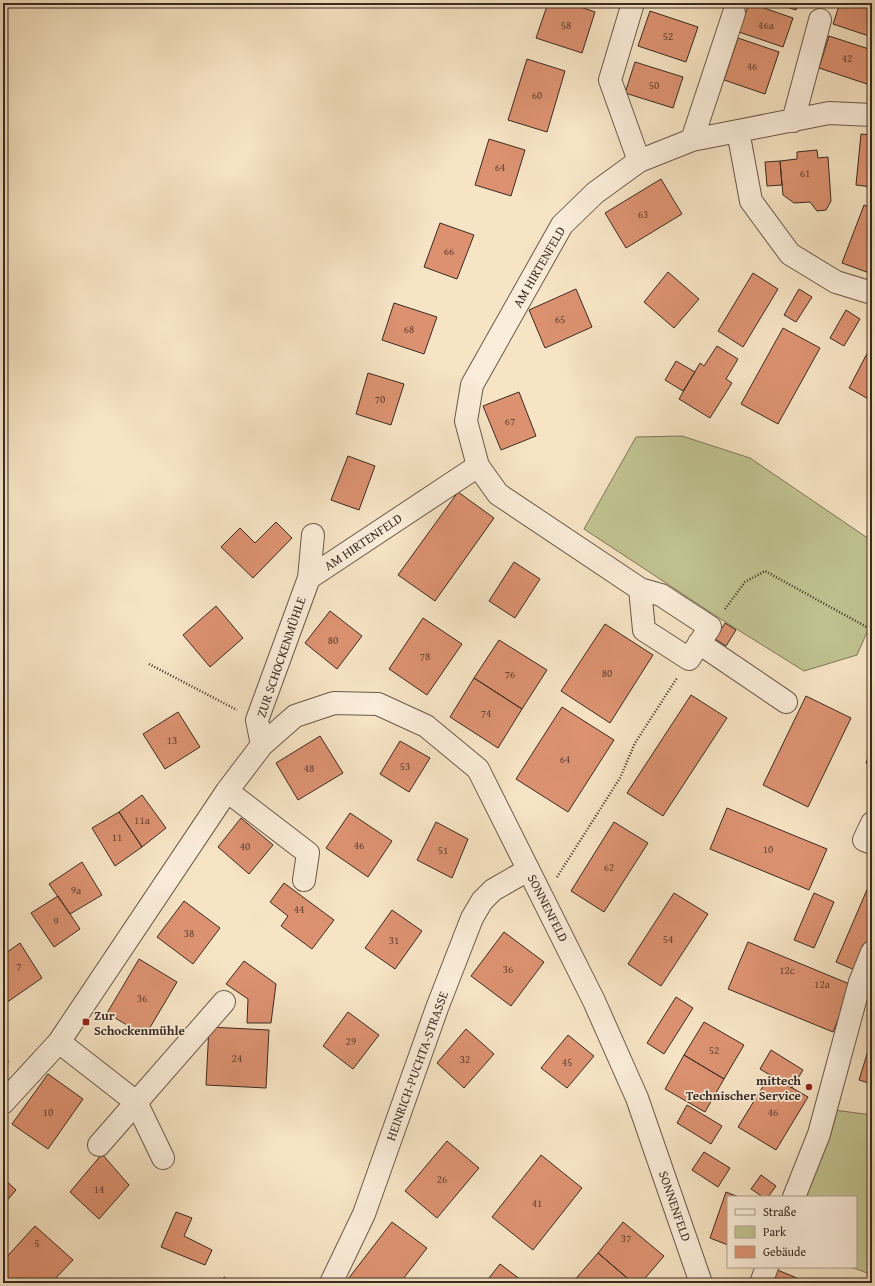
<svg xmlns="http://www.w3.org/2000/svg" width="875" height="1286" viewBox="0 0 875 1286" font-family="'Gentium Book Plus',serif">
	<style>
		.green { fill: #c1c391; stroke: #7e775a }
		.building { fill: #dc9271; stroke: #3b2b23 }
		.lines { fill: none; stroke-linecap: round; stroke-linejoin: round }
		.minor-casing { stroke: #6a594b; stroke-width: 24 }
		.path { stroke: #3b2b23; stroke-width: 2.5; stroke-dasharray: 1 2; stroke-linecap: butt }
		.minor { stroke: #faedd9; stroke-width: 22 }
		.poi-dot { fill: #8f2418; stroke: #faedd9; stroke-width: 1.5 }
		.labels { text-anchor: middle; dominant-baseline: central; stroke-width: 3.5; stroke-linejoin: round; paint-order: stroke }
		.number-label { font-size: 11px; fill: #634536 }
		.street-label { font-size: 13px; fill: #3b2b23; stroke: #faedd9 }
		.poi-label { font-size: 13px; font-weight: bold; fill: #3b2b23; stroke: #faedd9; text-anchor: start }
	</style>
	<rect width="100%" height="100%" fill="#f7e4c4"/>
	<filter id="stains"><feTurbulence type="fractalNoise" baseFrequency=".005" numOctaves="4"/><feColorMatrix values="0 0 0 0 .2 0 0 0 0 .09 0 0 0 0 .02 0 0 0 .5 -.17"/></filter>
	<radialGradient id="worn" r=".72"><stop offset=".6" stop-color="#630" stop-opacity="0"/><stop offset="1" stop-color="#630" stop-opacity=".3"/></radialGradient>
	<path class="green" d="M682,436L750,458L872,541V621L857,655L804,671L719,618L584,529L636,437Z
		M834,1110L872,1115V1283H866L870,1274L851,1267H856V1197H802Z"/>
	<path class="building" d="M548,3H569L595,12L582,53L536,38Z
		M749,3L793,18L783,47L739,32Z
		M774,3H799L796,10Z
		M840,3H872V37L833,24Z
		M650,11L698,27L686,62L638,46Z
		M829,36L872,50V67L867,84L819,68Z
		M738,38L779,52L765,94L724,80Z
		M527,59L565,71L547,132L508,120Z
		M635,62L683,77L673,108L625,93Z
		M861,134L872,135V187L856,185Z
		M489,139L525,150L511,196L475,185Z
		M817,150L818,158L828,157L831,201L826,210L817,211L810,202L794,203L783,195L780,161L797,159V152Z
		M780,161L782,185L767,186L765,162Z
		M661,179L682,214L626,248L605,213Z
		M864,205L872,208V274L842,263Z
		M440,223L474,235L457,279L424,267Z
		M668,272L699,299L674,328L644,302Z
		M753,273L778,289L743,347L718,331Z
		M576,289L592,327L545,348L529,310Z
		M799,289L812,297L796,322L784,315Z
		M394,303L437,317L424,354L382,340Z
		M846,310L860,319L844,346L830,338Z
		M783,328L820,348L778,424L741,404Z
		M872,344V401L849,388Z
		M717,346L738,359L726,379L732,383L710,418L679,399L700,363L704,366Z
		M676,361L695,372L683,391L665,380Z
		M368,373L404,384L391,425L356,414Z
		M519,392L536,436L501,450L483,406Z
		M348,456L375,466L359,510L331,500Z
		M458,492L494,518L435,601L398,575Z
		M276,522L292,538L253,578L221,547L240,528L255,543Z
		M514,562L540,579L515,618L489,601Z
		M216,606L243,638L210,667L183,635Z
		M330,611L362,636L337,669L305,643Z
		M423,618L462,644L427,695L389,669Z
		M725,623L736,630L726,646L715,639Z
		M605,624L653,655L610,723L561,691Z
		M499,640L547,670L522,709L474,678Z
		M474,678L522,709L498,748L450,717Z
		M691,695L727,718L663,816L627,793Z
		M806,696L851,718L808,807L763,785Z
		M562,707L614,740L568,812L516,779Z
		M178,712L200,747L165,769L143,734Z
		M320,736L343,773L298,800L276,763Z
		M400,741L430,758L409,792L380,774Z
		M872,746V766L866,763Z
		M142,795L166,828L142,847L119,812Z
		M727,808L827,849L809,890L710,849Z
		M119,812L142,847L115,866L92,828Z
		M350,813L392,841L368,877L326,848Z
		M241,818L273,845L249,874L218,847Z
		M436,822L468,839L452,878L417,860Z
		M614,822L648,843L604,912L571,891Z
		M82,862L102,895L70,914L49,884Z
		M872,878V930L855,970L836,962Z
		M284,883L334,920L312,949L281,926L288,916L270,902Z
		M674,893L708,914L661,986L628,964Z
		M814,893L834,902L814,948L794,940Z
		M58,896L80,929L54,947L31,913Z
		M184,901L220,928L193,964L157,937Z
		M392,910L422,931L395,969L365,948Z
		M504,932L544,962L511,1006L471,976Z
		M748,942L852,985L833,1032L728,989Z
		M20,943L42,978L3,1005V955Z
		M139,959L177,982L145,1036L107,1013Z
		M244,961L276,984L271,1023H247L248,999L226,984Z
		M676,997L693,1008L664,1054L647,1043Z
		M348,1012L379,1035L353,1069L323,1046Z
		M704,1022L744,1045L724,1079L684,1055Z
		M209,1027L269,1030L266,1088L206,1085Z
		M466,1029L494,1054L464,1088L437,1063Z
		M568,1035L594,1056L567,1088L541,1068Z
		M872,1038V1084L859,1080Z
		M771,1050L803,1070L792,1088L760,1069Z
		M684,1055L724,1079L705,1112L665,1089Z
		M48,1074L83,1099L48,1149L12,1124Z
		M770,1075L808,1097L776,1150L738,1127Z
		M687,1105L722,1126L711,1144L677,1123Z
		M447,1141L479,1168L437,1218L405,1191Z
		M704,1152L730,1168L718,1187L692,1170Z
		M102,1154L129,1185L99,1219L70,1192Z
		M541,1155L582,1188L533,1250L492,1217Z
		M761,1175L776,1186L768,1197H763L751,1189Z
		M3,1178L16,1190L3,1205Z
		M726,1192L739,1197H728V1245L710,1238Z
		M176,1212L192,1218L184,1236L212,1250L205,1265L161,1247Z
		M392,1222L427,1248L400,1283H345Z
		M623,1222L664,1256L641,1283H633L598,1253Z
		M35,1226L73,1260L51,1283H3V1261Z
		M598,1253L633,1283H572Z
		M500,1264L525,1283H485Z
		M775,1269L797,1278L795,1283H769Z
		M224,1277L233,1283H221Z"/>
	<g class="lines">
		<defs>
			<path id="minor" d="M633,3L610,80L639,161
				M793,121L820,20
				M738,131L751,201L790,254L836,282L872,293
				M692,140L734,13
				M309,578L478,466
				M640,589L644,630L689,659L710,627L661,595L640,589L498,494L478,466L466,421L472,385L562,225L595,193L639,161L692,140L738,131L829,113L872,115
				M699,643L786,702
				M262,745L257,720L309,578L313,535
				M227,791L308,853L304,880
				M872,823L864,840L872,843
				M59,1042L136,1102L163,1158
				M3,1103L59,1042L227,791L262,745L295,716L334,703L378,704L426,726L478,769L594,1001L637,1098L701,1283
				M99,1145L224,1002
				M794,1197L819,1134L860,982L872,952
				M331,1283L364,1214L437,1008L472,918L482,901L493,890L528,870
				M761,1283L767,1267"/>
		</defs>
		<use href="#minor" class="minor-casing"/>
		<path class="path" d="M725,609L745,582L765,571L872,630
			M149,664L237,710
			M557,877L620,778L635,743L677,678
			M3,1058L9,1063"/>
		<use href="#minor" class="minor"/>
	</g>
	<g class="poi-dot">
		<rect x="82" y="1018" width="8" height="8" rx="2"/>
		<circle cx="809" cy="1087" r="4"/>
	</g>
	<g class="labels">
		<g class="number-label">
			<text x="566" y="25">58</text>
			<text x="766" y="25">46a</text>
			<text x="668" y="36">52</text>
			<text x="847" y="58">42</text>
			<text x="752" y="66">46</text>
			<text x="654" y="85">50</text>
			<text x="537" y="95">60</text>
			<text x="500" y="167">64</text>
			<text x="805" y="173">61</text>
			<text x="643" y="214">63</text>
			<text x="449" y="251">66</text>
			<text x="560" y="319">65</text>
			<text x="409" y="329">68</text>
			<text x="380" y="399">70</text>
			<text x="510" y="421">67</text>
			<text x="333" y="640">80</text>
			<text x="425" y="656">78</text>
			<text x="607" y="673">80</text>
			<text x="510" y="674">76</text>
			<text x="486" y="713">74</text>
			<text x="172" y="740">13</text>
			<text x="565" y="759">64</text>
			<text x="405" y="766">53</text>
			<text x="309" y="768">48</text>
			<text x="142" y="820">11a</text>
			<text x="117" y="837">11</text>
			<text x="359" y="845">46</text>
			<text x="245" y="846">40</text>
			<text x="768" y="849">10</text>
			<text x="443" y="850">51</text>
			<text x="609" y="867">62</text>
			<text x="76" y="890">9a</text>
			<text x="299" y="909">44</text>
			<text x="56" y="921">9</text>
			<text x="189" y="933">38</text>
			<text x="668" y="939">54</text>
			<text x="394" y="940">31</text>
			<text x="19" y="966">7</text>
			<text x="508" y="969">36</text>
			<text x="787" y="970">12c</text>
			<text x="822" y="984">12a</text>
			<text x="142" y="998">36</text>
			<text x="351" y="1041">29</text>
			<text x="714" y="1050">52</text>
			<text x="237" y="1058">24</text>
			<text x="465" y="1059">32</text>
			<text x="567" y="1062">45</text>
			<text x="48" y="1112">10</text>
			<text x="773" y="1112">46</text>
			<text x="442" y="1179">26</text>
			<text x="99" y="1189">14</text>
			<text x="537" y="1203">41</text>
			<text x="626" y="1238">37</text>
			<text x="37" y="1243">5</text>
		</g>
		<g class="street-label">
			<text transform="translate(539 267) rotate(-60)">AM HIRTENFELD</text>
			<text transform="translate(363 542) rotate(-34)">AM HIRTENFELD</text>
			<text transform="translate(281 657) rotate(-71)">ZUR SCHOCKENMÜHLE</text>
			<text transform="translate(548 908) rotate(63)">SONNENFELD</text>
			<text transform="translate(417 1066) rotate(-70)">HEINRICH-PUCHTA-STRASSE</text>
			<text transform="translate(675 1206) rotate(71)">SONNENFELD</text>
		</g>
		<g class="poi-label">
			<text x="94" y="1015">Zur<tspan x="94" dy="15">Schockenmühle</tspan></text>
			<text x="801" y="1080" text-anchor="end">mittech<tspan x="801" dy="15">Technischer Service</tspan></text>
		</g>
	</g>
	<rect width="875" height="1286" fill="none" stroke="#f7e4c4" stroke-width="16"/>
	<rect x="4" y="4" width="867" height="1278" fill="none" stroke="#3b2b23" stroke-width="2"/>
	<rect x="8" y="8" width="859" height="1270" fill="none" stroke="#3b2b23"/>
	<rect x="727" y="1196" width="130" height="72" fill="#faedd9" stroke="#ae9f90"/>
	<rect x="735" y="1209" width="20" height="6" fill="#faedd9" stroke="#ae9f90"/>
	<text x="763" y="1216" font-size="12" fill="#3b2b23">Straße</text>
	<rect x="735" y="1226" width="20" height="12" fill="#c1c391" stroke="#ae9f90"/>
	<text x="763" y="1236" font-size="12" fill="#3b2b23">Park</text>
	<rect x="735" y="1246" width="20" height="12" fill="#dc9271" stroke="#ae9f90"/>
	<text x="763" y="1256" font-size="12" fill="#3b2b23">Gebäude</text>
	<rect width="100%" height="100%" filter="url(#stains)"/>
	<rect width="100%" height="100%" fill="url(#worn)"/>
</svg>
